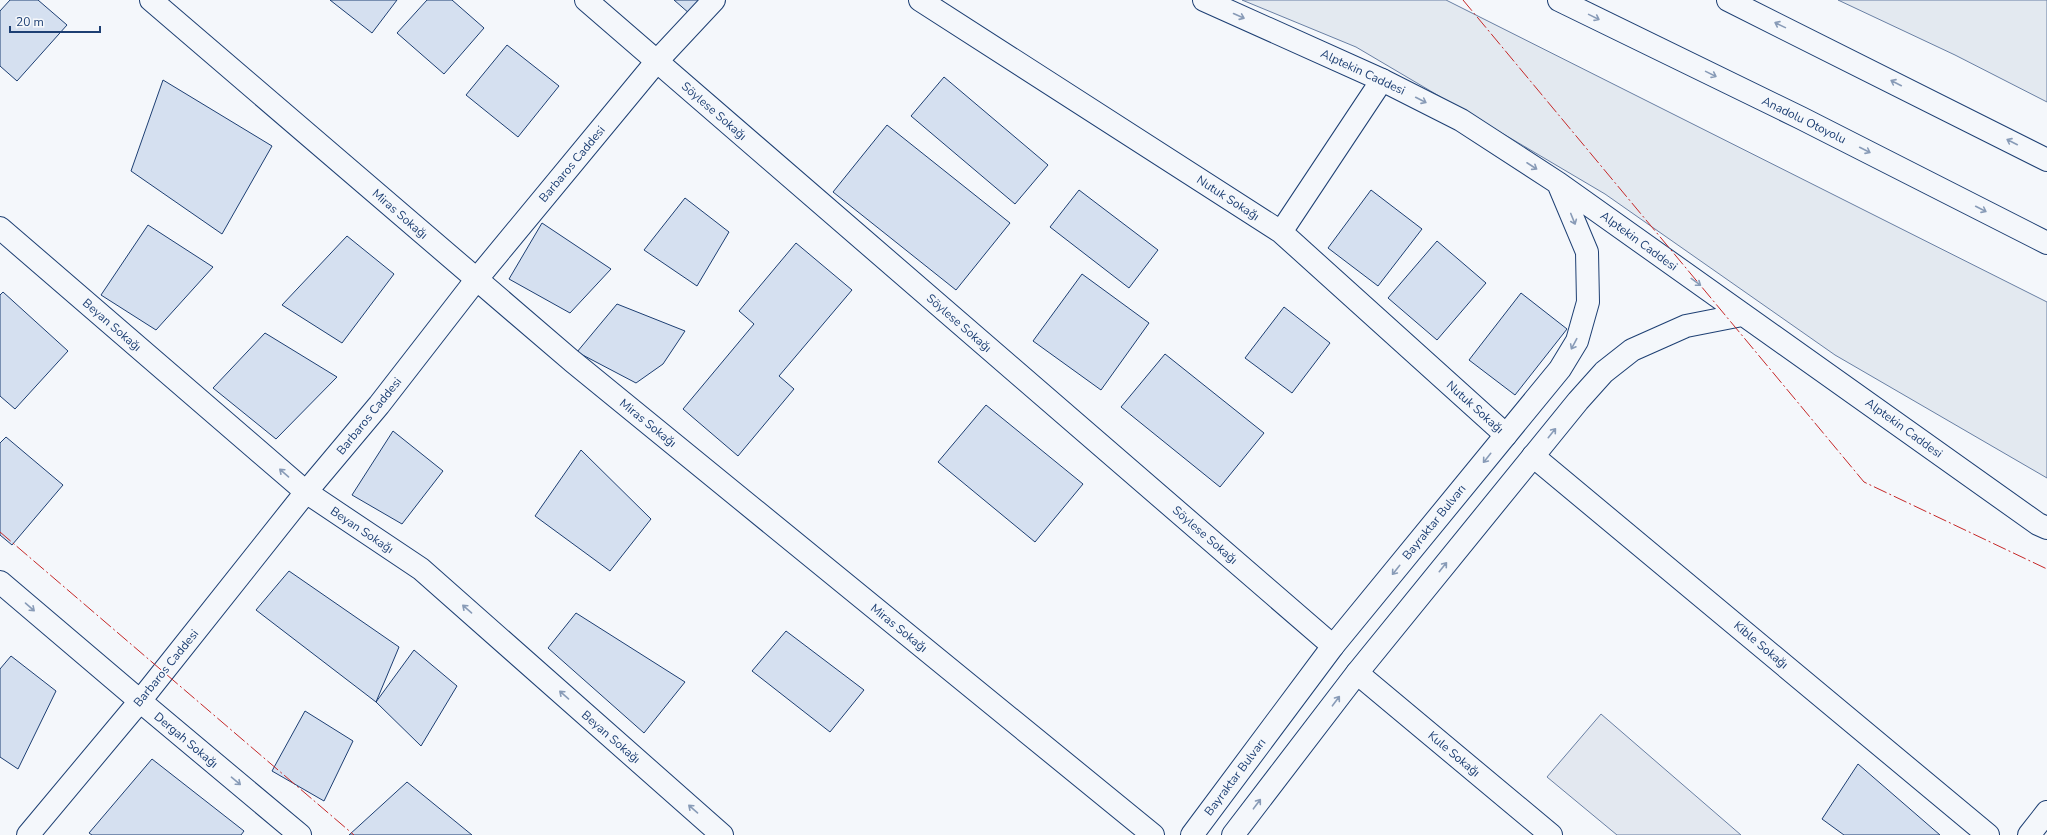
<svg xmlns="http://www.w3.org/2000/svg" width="2047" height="835" viewBox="0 0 2047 835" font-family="'Nunito Sans',sans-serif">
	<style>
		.green { fill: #e3e9f0; stroke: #687fa3 }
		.parking { fill: #e3e8f0; stroke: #687fa3 }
		.building { fill: #d5e0f0; stroke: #1d3f73 }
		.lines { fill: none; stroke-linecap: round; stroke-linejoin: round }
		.street-casing { stroke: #1d3f73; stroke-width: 24 }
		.secondary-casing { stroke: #1d3f73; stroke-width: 24 }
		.highway-casing { stroke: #1d3f73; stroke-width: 24 }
		.street { stroke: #f4f7fb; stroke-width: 22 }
		.secondary { stroke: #f4f7fb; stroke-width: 22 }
		.highway { stroke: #f4f7fb; stroke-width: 22 }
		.power { stroke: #c62828; stroke-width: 1; stroke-dasharray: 14 3 2 3; stroke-linecap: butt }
		.oneway { stroke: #889bb7 }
		.labels { text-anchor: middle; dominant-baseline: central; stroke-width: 3; stroke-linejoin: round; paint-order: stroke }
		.street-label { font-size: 12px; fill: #1d3f73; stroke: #f4f7fb }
	</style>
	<rect width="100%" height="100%" fill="#f4f7fb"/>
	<path class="green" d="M1242,0H1446L2047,302V478L1835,355L1605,194L1356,47Z
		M1838,0H2047V102L1955,55Z"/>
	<path class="parking" d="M1601,714L1741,835H1617L1547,777Z"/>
	<path class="building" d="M10,0H38L67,25L17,81L0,66V11Z
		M330,0H397L372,33Z
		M427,0H452L484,28L444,74L397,33Z
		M674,0H702L690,14Z
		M507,45L559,86L518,137L466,95Z
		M944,77L1048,165L1015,204L911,116Z
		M163,80L272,146L222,234L131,171Z
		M887,125L1010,223L956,290L833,192Z
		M1079,190L1158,250L1129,288L1050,227Z
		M1371,190L1422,229L1378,286L1328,248Z
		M685,198L729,232L697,286L644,250Z
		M542,223L611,269L570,313L509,279Z
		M148,225L213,267L156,330L101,295Z
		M347,236L394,274L342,343L282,305Z
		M1437,241L1486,283L1437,340L1388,298Z
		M796,243L852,290L779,376L794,389L738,456L683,409L754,324L739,311Z
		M1082,274L1149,323L1101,390L1033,341Z
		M3,292L68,351L15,409L0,396V295Z
		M1521,293L1567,329L1515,395L1469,360Z
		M617,304L685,331L663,364L636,383L577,352Z
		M1284,307L1330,343L1292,393L1245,358Z
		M265,333L337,377L276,439L213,388Z
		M1165,354L1264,433L1220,487L1121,407Z
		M986,405L1083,484L1035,542L938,462Z
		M393,431L443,471L402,524L352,495Z
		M6,437L63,485L12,545L0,535V443Z
		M581,450L651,519L610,571L535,516Z
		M289,571L399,647L376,702L256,610Z
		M576,613L685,682L644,733L548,648Z
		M786,631L864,690L830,732L752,671Z
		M414,650L457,686L421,746L376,702Z
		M11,656L56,691L18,769L0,757V669Z
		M305,711L353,741L324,801L272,771Z
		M152,759L244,831L241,835H92L89,833Z
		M1858,764L1940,835H1844L1822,819Z
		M407,782L472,835H349Z"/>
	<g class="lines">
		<defs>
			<path id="street" d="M151,0L572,361L1153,835
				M586,0L1333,646
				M920,0L1281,232L1506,435
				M0,228L306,492L421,569L722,835
				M1281,232L1382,80
				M1533,456L1988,835
				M0,582L140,701L300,835
				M1357,673L1551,835
				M28,835L140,701L306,492L379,405L476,280L657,61L714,0
				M2029,835L2047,812"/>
			<path id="secondary" d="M1204,0L1382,80L1461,120L1558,183L2038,524L2047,528
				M1192,835L1333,646L1560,369L1577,341L1588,302L1587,252L1558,183
				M1233,835L1357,673L1578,401L1604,372L1632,350L1686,326L1742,315"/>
			<path id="highway" d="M1559,0L1801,118L2047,243
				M1728,0L2047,160"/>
		</defs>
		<use href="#street" class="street-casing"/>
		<use href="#secondary" class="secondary-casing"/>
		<use href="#highway" class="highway-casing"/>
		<use href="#street" class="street"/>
		<use href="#secondary" class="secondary"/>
		<use href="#highway" class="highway"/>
		<path class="power" d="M1463,0L1864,482L2047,569
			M0,532L354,835"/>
	</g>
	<defs><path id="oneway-shaft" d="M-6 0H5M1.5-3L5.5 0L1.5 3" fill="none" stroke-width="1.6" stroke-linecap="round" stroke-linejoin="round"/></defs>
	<g class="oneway">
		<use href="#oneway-shaft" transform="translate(1239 16) rotate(24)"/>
		<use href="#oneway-shaft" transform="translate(1594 17) rotate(26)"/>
		<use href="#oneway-shaft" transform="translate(1780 25) rotate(-154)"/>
		<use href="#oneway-shaft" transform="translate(1711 74) rotate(26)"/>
		<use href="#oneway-shaft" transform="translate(1896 83) rotate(-153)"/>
		<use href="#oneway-shaft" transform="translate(1421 100) rotate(27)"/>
		<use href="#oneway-shaft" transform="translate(2012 142) rotate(-153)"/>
		<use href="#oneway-shaft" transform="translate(1865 150) rotate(27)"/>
		<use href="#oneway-shaft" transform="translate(1532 166) rotate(33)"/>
		<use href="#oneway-shaft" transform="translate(1981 209) rotate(27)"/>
		<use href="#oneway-shaft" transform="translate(1573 219) rotate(68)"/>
		<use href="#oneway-shaft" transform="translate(1696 282) rotate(36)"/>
		<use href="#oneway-shaft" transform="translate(1574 344) rotate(118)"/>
		<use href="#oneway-shaft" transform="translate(1552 433) rotate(-51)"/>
		<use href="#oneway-shaft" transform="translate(1487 458) rotate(129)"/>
		<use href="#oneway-shaft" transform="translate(284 473) rotate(-139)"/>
		<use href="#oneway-shaft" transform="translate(1443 567) rotate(-51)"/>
		<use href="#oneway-shaft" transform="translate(1396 570) rotate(129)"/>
		<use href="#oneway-shaft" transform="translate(30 607) rotate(41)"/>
		<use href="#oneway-shaft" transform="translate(467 609) rotate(-139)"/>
		<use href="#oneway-shaft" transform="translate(564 695) rotate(-139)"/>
		<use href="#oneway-shaft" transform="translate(1336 701) rotate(-53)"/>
		<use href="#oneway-shaft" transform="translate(236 781) rotate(40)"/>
		<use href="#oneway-shaft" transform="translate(1257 804) rotate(-53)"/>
		<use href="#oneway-shaft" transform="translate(693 809) rotate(-139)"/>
	</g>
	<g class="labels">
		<g class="street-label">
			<text transform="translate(1363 72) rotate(25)">Alptekin Caddesi</text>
			<text transform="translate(714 111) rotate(41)">Söylese Sokağı</text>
			<text transform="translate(1804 120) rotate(26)">Anadolu Otoyolu</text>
			<text transform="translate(572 164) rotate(-50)">Barbaros Caddesi</text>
			<text transform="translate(1228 198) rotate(33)">Nutuk Sokağı</text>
			<text transform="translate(400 214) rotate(41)">Miras Sokağı</text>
			<text transform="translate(1639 241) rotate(36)">Alptekin Caddesi</text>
			<text transform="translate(959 323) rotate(41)">Söylese Sokağı</text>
			<text transform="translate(112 325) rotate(41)">Beyan Sokağı</text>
			<text transform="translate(1475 407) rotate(42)">Nutuk Sokağı</text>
			<text transform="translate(369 416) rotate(-51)">Barbaros Caddesi</text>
			<text transform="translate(648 423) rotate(39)">Miras Sokağı</text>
			<text transform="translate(1904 428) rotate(36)">Alptekin Caddesi</text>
			<text transform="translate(1434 522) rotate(-51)">Bayraktar Bulvarı</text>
			<text transform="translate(362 530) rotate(34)">Beyan Sokağı</text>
			<text transform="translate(1205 535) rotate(41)">Söylese Sokağı</text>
			<text transform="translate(899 628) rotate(39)">Miras Sokağı</text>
			<text transform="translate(1761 645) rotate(40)">Kible Sokağı</text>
			<text transform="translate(166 668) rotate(-51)">Barbaros Caddesi</text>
			<text transform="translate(611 737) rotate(41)">Beyan Sokağı</text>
			<text transform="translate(186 740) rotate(40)">Dergah Sokağı</text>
			<text transform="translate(1454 754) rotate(40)">Kule Sokağı</text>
			<text transform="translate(1235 777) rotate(-53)">Bayraktar Bulvarı</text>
		</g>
	</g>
	<path d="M10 26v6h90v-6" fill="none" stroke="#1d3f73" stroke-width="2"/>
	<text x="16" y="26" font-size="12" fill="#1d3f73" stroke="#f4f7fb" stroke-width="3" paint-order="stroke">20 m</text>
</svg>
